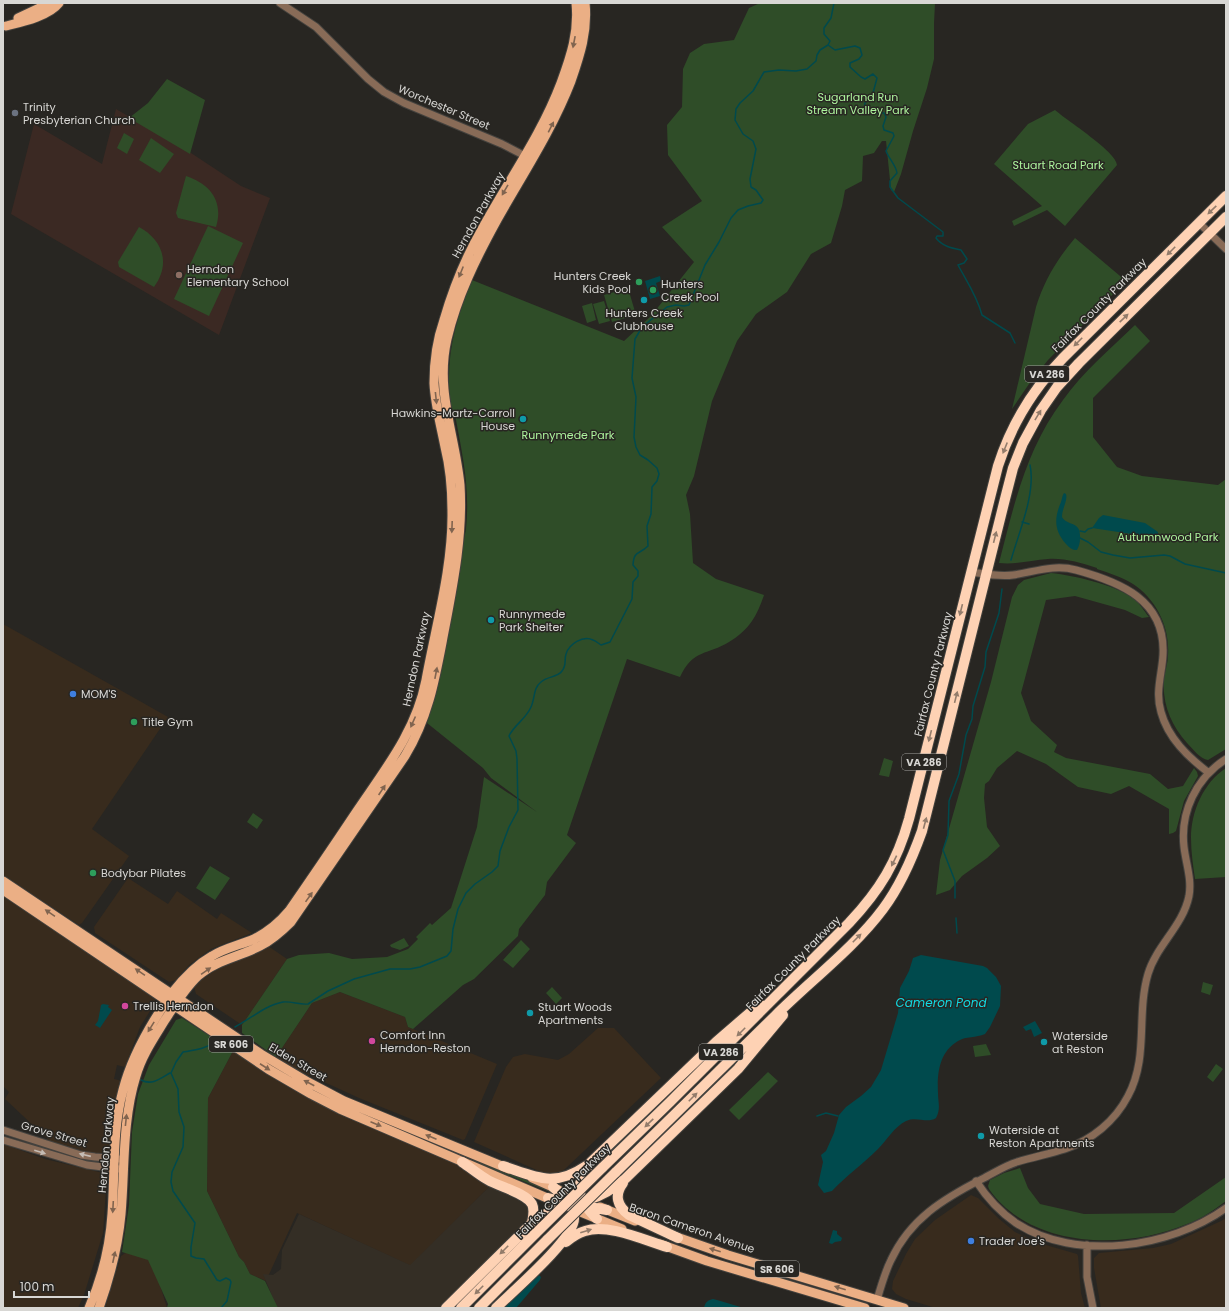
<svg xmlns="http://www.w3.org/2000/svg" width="1229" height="1311" viewBox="0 0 1229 1311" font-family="Poppins,sans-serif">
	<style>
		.commercial { fill: #382b1d }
		.built { fill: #342e25 }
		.education { fill: #3b2923 }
		.green { fill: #2f4d28 }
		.water { fill: #004a4d }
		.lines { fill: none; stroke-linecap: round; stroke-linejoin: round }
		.stream { stroke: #004a4d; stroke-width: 1.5 }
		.minor-casing { stroke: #44423e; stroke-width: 9 }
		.major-casing { stroke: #44423e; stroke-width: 11 }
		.highway-casing { stroke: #44423e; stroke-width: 12 }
		.minor { stroke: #886b57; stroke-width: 7 }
		.major { stroke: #ebaf85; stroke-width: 9 }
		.highway { stroke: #fed2b4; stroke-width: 10 }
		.highway-bridge-casing { stroke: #44423e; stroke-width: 12; stroke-linecap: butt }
		.highway-bridge { stroke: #fed2b4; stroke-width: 10 }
		.oneway { fill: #80644f }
		.oneway2 { fill: #937c6b }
		.oneway3 { fill: #c4bcb5 }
		.worship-dot { fill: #6b7280; stroke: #282622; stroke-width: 1.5 }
		.education-dot { fill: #8d6e63; stroke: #282622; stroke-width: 1.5 }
		.leisure-dot { fill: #2e9e5b; stroke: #282622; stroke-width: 1.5 }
		.culture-dot { fill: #0f9aa8; stroke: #282622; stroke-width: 1.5 }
		.shop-dot { fill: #3f7fe0; stroke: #282622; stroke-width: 1.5 }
		.hotel-dot { fill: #d1479c; stroke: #282622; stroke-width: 1.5 }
		.labels { text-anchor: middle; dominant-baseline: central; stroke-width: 3; stroke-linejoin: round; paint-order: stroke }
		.shield { fill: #282622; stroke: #a3a29f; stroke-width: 1 }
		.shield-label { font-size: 10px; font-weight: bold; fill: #d8d7d4 }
		.park-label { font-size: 11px; fill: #acf39c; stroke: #282622 }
		.poi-label { font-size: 11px; fill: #d8d7d4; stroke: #282622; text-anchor: start }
		.street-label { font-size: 11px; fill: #d8d7d4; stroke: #282622 }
		.water-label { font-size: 12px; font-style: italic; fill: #11dae2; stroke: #282622 }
	</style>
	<rect width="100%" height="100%" fill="#282622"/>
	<path class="commercial" d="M3,624L168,717L92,829L129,856L82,923L79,925L3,875Z
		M128,878L168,904L177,891L217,919L221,913L252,933L211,949L189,965L176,980L169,982L95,933L94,927Z
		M3,896L155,997V1003L140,1027L125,1067L117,1065L114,1079L122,1081L115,1099L110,1148L107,1153L94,1154L77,1150L71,1161L5,1099L9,1092L3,1086Z
		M268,946L287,959L242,1025L196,994L194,986L218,965Z
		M340,992L405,1017L408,1027L497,1064L465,1139L463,1140L359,1098L298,1070L276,1057L312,1003Z
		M598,1028H614L661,1078L565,1169L557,1174L541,1172L474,1142L506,1067L513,1057L525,1054L558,1060L569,1054Z
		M233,1051L285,1085L326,1107L497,1179L411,1266L297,1213L266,1281L250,1274L244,1262L239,1257L207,1191L208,1098Z
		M3,1144L45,1159L107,1174L103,1233L84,1295L78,1308H3Z
		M971,1195L978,1198L998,1218L1015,1232L1039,1243L1077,1254L1078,1256L1081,1293L1085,1308H936L906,1299L896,1294L892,1289L893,1281L906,1254L915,1239L935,1220Z
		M1226,1218V1308H1101L1094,1268V1258L1099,1253L1153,1248L1171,1244L1221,1221Z
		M146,1239L167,1308H105L121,1256Z"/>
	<path class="built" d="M492,1184L532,1207L530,1218L441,1308H277L263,1274L273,1275L281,1269L282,1250L299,1214L410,1265Z"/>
	<path class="education" d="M116,109L191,153L241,186L270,198L219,335L11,214L34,124L102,164Z"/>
	<path class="green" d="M760,3H935L934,23V59L927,88L913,131L901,174L894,192L891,190L886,141H882L874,153L863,156L862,181L845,190L842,206L831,243L811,254L787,292L756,314L737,341L712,401L694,476L686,495L690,514L693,563L716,579L764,595C757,616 749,630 729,642C708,655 693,649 680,677L627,659L567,835L576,843L547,882L545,895L519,929L518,936L474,979L463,985L413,1029L408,1027L405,1017L340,992L312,1003L276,1057L242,1033V1025L287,959L299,955L329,953L352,959L387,957L408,949L418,939L416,937L430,923L432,925L451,908L477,827L484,777L537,812L491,778L483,768L427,723L433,702L466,529C470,490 463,457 456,420C455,415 452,410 451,405C450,398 449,391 449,384C448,346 458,314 472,280L624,341L651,316L694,262L662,227L702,201L668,155L667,125L682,107L683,69L690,53L704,44L734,40L749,8Z
		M167,79L205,100L190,154L129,118L148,103Z
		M1055,110C1066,120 1117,152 1117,165L1065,226L1047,210L1014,226L1012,221L1042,206L994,164L1028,124Z
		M124,133L134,139L127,154L117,148Z
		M151,138L174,154L160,173L139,160Z
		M186,176C210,184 224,201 216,227L178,218L176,213Z
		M208,226L243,243L209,316L174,299Z
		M139,227C163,240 171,264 154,287L119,267L118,262Z
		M1075,238L1126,281L1048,360L1029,384L1012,409L1036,307C1044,281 1057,259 1075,238Z
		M628,288L636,315L612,322L604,295Z
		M604,301L610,321L599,324L593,304Z
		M592,303L596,320L587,323L582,306Z
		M1135,325L1150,341L1093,398V437L1117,467L1142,476L1218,485L1226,479V749L1208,760C1200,759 1193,749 1187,743C1171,725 1162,704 1164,679C1165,671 1168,663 1168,655C1170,627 1156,599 1133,584C1122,577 1109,573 1097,569V568C1081,563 1065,558 1048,559C1031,560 1016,565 999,563C1014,505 1026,449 1063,400C1083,372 1110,349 1135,325Z
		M1051,573C1076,576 1112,584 1133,598C1139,602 1144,611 1149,617L1142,618L1125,610L1075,596L1046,600L1021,693L1031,721L1057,745L1054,752L1066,758L1150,774L1168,789L1183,786L1194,768L1197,772L1198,776L1184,801L1176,831L1173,833L1169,834V809L1129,786L1111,794L1078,787L1046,764L1017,751L997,768L989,781L985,784L984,798L987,827L1000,846L987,858L962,876L950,890L936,895L940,860L991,682L1012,597L1018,585L1024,580Z
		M884,758L893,761L889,777L879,775Z
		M1226,768V877L1195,879C1193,865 1191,852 1191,838C1191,812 1203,783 1226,768Z
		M253,813L263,820L257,829L247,822Z
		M210,866L230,878L215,900L196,888Z
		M404,938L409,946L400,950L391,947L390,945Z
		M521,940L530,949L513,968L503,960Z
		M1203,982L1213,985L1210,995L1201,992Z
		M552,987L562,998L556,1004L546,993Z
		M182,1018L233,1051L208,1098L207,1191L239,1257L244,1262L250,1274L265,1281L278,1308H167L168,1304L148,1260L122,1252L129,1205L132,1132L138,1094L149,1065L176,1020Z
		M986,1044L991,1055L975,1057L973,1046Z
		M1216,1064L1223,1069L1213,1082L1207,1077Z
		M768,1072L778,1081L739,1120L729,1110Z
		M473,1159L487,1165L509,1172L552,1189V1192H550L508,1175L490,1170L470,1160Z
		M1020,1168L1028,1188L1040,1204L1084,1214L1174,1213L1226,1177V1201C1214,1210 1201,1219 1187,1224C1126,1250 1031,1249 989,1189L988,1186L990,1180L1004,1173Z"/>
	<path class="water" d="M660,276L661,281L656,283L660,296L650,299L645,281Z
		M1064,493L1066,494C1068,501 1062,508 1062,517C1068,527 1081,520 1080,538C1080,543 1079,546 1077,550C1072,550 1070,548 1066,544C1054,531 1054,518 1061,502C1062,499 1062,496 1064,493Z
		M1103,515L1145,523L1158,532V538L1092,528L1099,518Z
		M921,955L983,966L987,968L996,977L1001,986L1000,1006L990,1027L985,1034C976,1038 966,1036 958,1041C939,1052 937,1074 938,1093C938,1102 941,1109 936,1118C927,1124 917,1116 906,1121C894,1127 887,1140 878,1149C863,1164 846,1176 832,1191L824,1193L818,1185L823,1162L821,1155L826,1151L834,1133L839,1115L846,1107L861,1096L871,1087L881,1070L898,1013L900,988L909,971L913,958Z
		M103,1004L109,1005L108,1007L112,1010L100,1028L95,1025L98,1021L101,1005Z
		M1035,1021L1042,1033L1034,1037L1031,1029L1026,1031L1023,1027Z
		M833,1230L837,1231V1234L842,1238L841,1241L835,1242L832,1244L829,1243Z
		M538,1274L541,1277L540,1280L516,1308H500Z
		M713,1299L717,1300L744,1308H704C705,1302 708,1300 713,1299Z"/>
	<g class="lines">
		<path class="stream" d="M828,45L835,50L855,46L860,48L862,55L859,59L850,63V67L861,77L865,79L873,74L877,78L873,93L865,103L864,109L866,113H884L886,117L883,126L884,130L893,133L894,136L886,151C889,159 896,165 897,173L890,181V187L898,198L943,232V236H937L936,238C942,246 951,248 961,250L967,259L964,263L958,265C967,282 977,296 982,315L1010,333L1015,343
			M1022,522L1029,524
			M1080,531L1085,532L1088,529L1092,528
			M1080,538L1088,542L1101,552L1113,555L1130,558L1164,555L1170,556L1185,564L1226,573
			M1011,560C1019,532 1036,493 1030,465
			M955,898V881L943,850L948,835L949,801L959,774L966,735L972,719L973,706L985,667L986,652L999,613L1002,589
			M956,918L957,933
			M235,1027C250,1019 266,1005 283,1002C292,1001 299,1005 308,1004L328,991L354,979L390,969H410L420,967L447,956L451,951L453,929L458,909L466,893L475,884L492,872L498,866L500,851L509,827L518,810L517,759L516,751L509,736C514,725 526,719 531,707C535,699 533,688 541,682C547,676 557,678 562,671C567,665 564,660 566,654C569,644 583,635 593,640C596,641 598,643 601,645L610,642L632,599L633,582L638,576V571L633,565C634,550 639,555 648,546L647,526L651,514L652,487L657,481L659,474L657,468L648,460L640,455L636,447L634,437L636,397L632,378L635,339L642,327L667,307L676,305L684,306L689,305L705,265L719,242L731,218L738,210L748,206L761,203L763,200L756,190L751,187L750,179L756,149L753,141L743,134L735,120L736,109L740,103L753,91L764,72L779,70L796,71L807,69L816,61L817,55L820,50L828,45L830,41L824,34V28L831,18L834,3
			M216,1041C206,1049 195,1050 183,1052L176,1062L171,1073L178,1089L179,1112L184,1127L183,1147L172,1172L171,1182L173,1191L195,1223L191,1247V1256L196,1258L204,1259L217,1280L220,1281L226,1278L230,1280L231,1282L227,1301L221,1308
			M141,1080C152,1086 161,1078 170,1073
			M817,1116L826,1113L838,1116"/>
		<defs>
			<path id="minor" d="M280,3L316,27L368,79L384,92L404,103L502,144L529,158
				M1199,223L1226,249
				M971,572C985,574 999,577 1013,575C1034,572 1054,564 1076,570C1120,582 1166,600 1163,655C1162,674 1155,692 1161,712C1168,738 1188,757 1209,773
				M3,1130L81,1155L95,1157L119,1159
				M3,1140L87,1165L119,1169
				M976,1181C987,1198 1000,1212 1016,1223C1076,1262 1170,1248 1226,1208
				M1087,1245V1277L1093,1308
				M877,1300C881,1286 885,1272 891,1260C910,1219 943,1199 982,1179C994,1173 1004,1166 1017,1162C1033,1157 1049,1154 1065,1149C1092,1140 1115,1121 1128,1096C1149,1057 1136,1015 1148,974C1156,946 1183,926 1189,896C1192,879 1186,864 1184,847C1180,812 1196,778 1226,759"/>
			<path id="major" d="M18,18L50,3
				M6,26C22,22 49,16 59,3
				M3,881L261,1054L308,1082L344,1101L509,1169
				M3,890L268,1069L311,1094L340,1109L554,1201
				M532,1178L559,1190
				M600,1207L635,1221
				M571,1208L622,1229
				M671,1235L728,1255L904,1308
				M660,1244L707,1261L865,1308
				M89,1308C102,1278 110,1246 112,1214C115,1173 112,1130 123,1090C132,1055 151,1023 172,993C183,979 196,965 212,956C225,948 240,945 254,939C268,932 279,923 289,911C312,878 335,844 357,811C386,768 416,731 426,680C436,625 453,567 452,511C452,489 450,467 445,447C441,426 435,405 434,383C434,362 437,340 444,320C453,289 465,259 481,231C508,181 541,136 561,83C571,56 579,32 576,3
				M99,1308C110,1277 118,1247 121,1214C125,1168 122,1121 136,1076C142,1055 154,1038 165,1020C175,1005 185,988 198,976C216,960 239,957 260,946C272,940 282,931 291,922L405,756C430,715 436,673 445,627C454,580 463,533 460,485C455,434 435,391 447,339C457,296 477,256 498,218C524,172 552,130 571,81C580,55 588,31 585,3"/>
			<path id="highway" d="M462,1162C471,1168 479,1175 488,1180C500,1187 526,1193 532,1204C535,1210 533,1217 532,1223
				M503,1166C536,1177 554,1188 586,1166
				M602,1168L670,1102L849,923C880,890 897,862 909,819L998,466C1011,425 1033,389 1063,358L1226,196
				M615,1173C668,1121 722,1068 775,1016C810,981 854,948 883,909C901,885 912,859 922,831L1005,499L1013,468L1023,443L1041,410L1057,387L1079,363L1226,217
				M623,1183C614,1195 617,1206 629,1215L678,1238
				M548,1198C580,1206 600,1200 625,1179L738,1069L783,1015
				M583,1206L607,1210
				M597,1219C577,1199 573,1186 591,1162L716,1042L760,1004
				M566,1242C572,1237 578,1233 585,1231C607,1223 644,1240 667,1247
				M446,1308L532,1223L549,1212L563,1207
				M461,1308L536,1233
				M479,1308L548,1239
				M496,1308C512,1292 574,1239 574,1219C575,1205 563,1195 553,1187"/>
		</defs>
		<use href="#minor" class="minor-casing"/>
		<use href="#major" class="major-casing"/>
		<use href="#highway" class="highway-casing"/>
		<use href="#minor" class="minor"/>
		<use href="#major" class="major"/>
		<use href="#highway" class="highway"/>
		<defs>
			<path id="highway-bridge" d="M536,1233L602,1168
				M548,1239L615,1173"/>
		</defs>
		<use href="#highway-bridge" class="highway-bridge-casing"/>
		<use href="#highway-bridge" class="highway-bridge"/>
	</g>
	<defs><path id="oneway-solid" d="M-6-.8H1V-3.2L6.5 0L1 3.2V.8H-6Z"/></defs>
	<g class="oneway">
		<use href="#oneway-solid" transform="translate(574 42) rotate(101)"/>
		<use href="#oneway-solid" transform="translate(551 127) rotate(-63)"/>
		<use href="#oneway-solid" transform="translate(505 190) rotate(120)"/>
		<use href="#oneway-solid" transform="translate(461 272) rotate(112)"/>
		<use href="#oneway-solid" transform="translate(436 398) rotate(84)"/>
		<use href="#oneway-solid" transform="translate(452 527) rotate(92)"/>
		<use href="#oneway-solid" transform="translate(436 673) rotate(-79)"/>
		<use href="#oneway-solid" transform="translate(413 722) rotate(114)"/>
		<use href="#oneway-solid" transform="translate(382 790) rotate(-56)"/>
		<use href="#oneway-solid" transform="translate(309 897) rotate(-55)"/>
		<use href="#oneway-solid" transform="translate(50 913) rotate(-146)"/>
		<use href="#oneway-solid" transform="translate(206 971) rotate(-35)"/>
		<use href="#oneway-solid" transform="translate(140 972) rotate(-146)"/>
		<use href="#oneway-solid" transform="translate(151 1027) rotate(122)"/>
		<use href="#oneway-solid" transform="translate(265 1067) rotate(33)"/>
		<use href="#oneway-solid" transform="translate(309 1083) rotate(-152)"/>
		<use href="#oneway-solid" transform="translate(126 1120) rotate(-84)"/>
		<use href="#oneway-solid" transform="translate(376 1124) rotate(23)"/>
		<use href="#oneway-solid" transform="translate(431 1137) rotate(-157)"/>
		<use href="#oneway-solid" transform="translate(113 1207) rotate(93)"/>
		<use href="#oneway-solid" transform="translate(715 1250) rotate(-162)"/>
		<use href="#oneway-solid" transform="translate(114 1257) rotate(-78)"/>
		<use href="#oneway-solid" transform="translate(840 1288) rotate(-163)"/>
	</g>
	<g class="oneway2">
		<use href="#oneway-solid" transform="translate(1212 210) rotate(136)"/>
		<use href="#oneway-solid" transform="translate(1171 251) rotate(135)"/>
		<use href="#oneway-solid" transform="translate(1124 318) rotate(-44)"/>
		<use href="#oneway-solid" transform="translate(1078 342) rotate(135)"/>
		<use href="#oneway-solid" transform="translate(1038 415) rotate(-59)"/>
		<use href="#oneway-solid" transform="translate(1005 448) rotate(112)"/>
		<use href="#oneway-solid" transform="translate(995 537) rotate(-76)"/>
		<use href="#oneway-solid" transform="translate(961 610) rotate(104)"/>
		<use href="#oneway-solid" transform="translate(956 697) rotate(-76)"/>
		<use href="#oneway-solid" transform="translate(930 736) rotate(104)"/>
		<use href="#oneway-solid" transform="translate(925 823) rotate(-75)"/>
		<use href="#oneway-solid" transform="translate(894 861) rotate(116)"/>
		<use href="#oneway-solid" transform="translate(857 938) rotate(-45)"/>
		<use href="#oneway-solid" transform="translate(741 1032) rotate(135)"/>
		<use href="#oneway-solid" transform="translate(693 1097) rotate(-45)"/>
		<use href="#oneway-solid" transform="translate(649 1123) rotate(136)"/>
		<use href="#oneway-solid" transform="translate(586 1231) rotate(-17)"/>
		<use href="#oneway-solid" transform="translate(504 1250) rotate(135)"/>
		<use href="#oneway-solid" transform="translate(479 1290) rotate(135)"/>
	</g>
	<g class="oneway3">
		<use href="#oneway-solid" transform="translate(40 1152) rotate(17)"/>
		<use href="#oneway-solid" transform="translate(85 1155) rotate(-167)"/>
	</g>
	<circle class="worship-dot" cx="15" cy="113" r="4"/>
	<circle class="education-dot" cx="179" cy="275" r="4"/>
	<g class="leisure-dot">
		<circle cx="639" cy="282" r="4"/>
		<circle cx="653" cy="290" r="4"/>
		<circle cx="134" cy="722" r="4"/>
		<circle cx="93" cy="873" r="4"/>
	</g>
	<g class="culture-dot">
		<circle cx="644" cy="300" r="4"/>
		<circle cx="523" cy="419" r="4"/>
		<circle cx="491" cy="620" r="4"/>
		<circle cx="530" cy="1013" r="4"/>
		<circle cx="1044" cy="1042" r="4"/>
		<circle cx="981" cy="1136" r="4"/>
	</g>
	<g class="shop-dot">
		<circle cx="73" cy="694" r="4"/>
		<circle cx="971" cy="1241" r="4"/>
	</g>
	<g class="hotel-dot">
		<circle cx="125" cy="1006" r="4"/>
		<circle cx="372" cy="1041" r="4"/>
	</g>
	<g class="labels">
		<g class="shield">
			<rect x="1025" y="366" width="44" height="16" rx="3"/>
			<rect x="902" y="754" width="44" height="16" rx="3"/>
			<rect x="209" y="1036" width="44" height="16" rx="3"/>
			<rect x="699" y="1044" width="44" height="16" rx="3"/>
			<rect x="755" y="1261" width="44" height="16" rx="3"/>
		</g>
		<g class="shield-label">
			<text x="1047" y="374">VA 286</text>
			<text x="924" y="762">VA 286</text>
			<text x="231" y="1044">SR 606</text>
			<text x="721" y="1052">VA 286</text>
			<text x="777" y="1269">SR 606</text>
		</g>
		<g class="park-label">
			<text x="858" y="97">Sugarland Run<tspan x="858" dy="13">Stream Valley Park</tspan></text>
			<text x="1058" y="165">Stuart Road Park</text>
			<text x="568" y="435">Runnymede Park</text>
			<text x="1168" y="537">Autumnwood Park</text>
		</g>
		<g class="poi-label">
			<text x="23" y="107">Trinity<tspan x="23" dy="13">Presbyterian Church</tspan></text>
			<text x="187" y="269">Herndon<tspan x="187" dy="13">Elementary School</tspan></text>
			<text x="631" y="276" text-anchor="end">Hunters Creek<tspan x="631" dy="13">Kids Pool</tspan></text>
			<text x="661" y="284">Hunters<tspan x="661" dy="13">Creek Pool</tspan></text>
			<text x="644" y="313" text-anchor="middle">Hunters Creek<tspan x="644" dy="13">Clubhouse</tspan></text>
			<text x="515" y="413" text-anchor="end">Hawkins-Martz-Carroll<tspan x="515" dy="13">House</tspan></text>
			<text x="499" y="614">Runnymede<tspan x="499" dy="13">Park Shelter</tspan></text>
			<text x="81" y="694">MOM'S</text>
			<text x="142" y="722">Title Gym</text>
			<text x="101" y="873">Bodybar Pilates</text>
			<text x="133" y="1006">Trellis Herndon</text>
			<text x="538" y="1007">Stuart Woods<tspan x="538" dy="13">Apartments</tspan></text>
			<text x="380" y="1035">Comfort Inn<tspan x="380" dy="13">Herndon-Reston</tspan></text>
			<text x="1052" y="1036">Waterside<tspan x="1052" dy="13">at Reston</tspan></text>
			<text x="989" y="1130">Waterside at<tspan x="989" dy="13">Reston Apartments</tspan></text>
			<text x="979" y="1241">Trader Joe's</text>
		</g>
		<g class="street-label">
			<text transform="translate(444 107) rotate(23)">Worchester Street</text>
			<text transform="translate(478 215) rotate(-61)">Herndon Parkway</text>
			<text transform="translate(1099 305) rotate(-45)">Fairfax County Parkway</text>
			<text transform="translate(416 659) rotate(-78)">Herndon Parkway</text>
			<text transform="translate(933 674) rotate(-76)">Fairfax County Parkway</text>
			<text transform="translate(793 963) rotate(-45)">Fairfax County Parkway</text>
			<text transform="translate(298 1062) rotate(30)">Elden Street</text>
			<text transform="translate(54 1134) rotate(16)">Grove Street</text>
			<text transform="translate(106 1145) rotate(-85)">Herndon Parkway</text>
			<text transform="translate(563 1191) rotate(-45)">Fairfax County Parkway</text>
			<text transform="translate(692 1228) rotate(19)">Baron Cameron Avenue</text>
		</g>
		<g class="water-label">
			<text x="941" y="1002">Cameron Pond</text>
		</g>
	</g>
	<rect width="1229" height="1311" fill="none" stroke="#d8d7d4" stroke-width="8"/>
	<path d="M14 1291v6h75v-6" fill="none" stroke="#d8d7d4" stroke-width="2"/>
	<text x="20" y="1291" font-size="12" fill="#d8d7d4" stroke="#282622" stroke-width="3" paint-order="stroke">100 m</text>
</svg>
